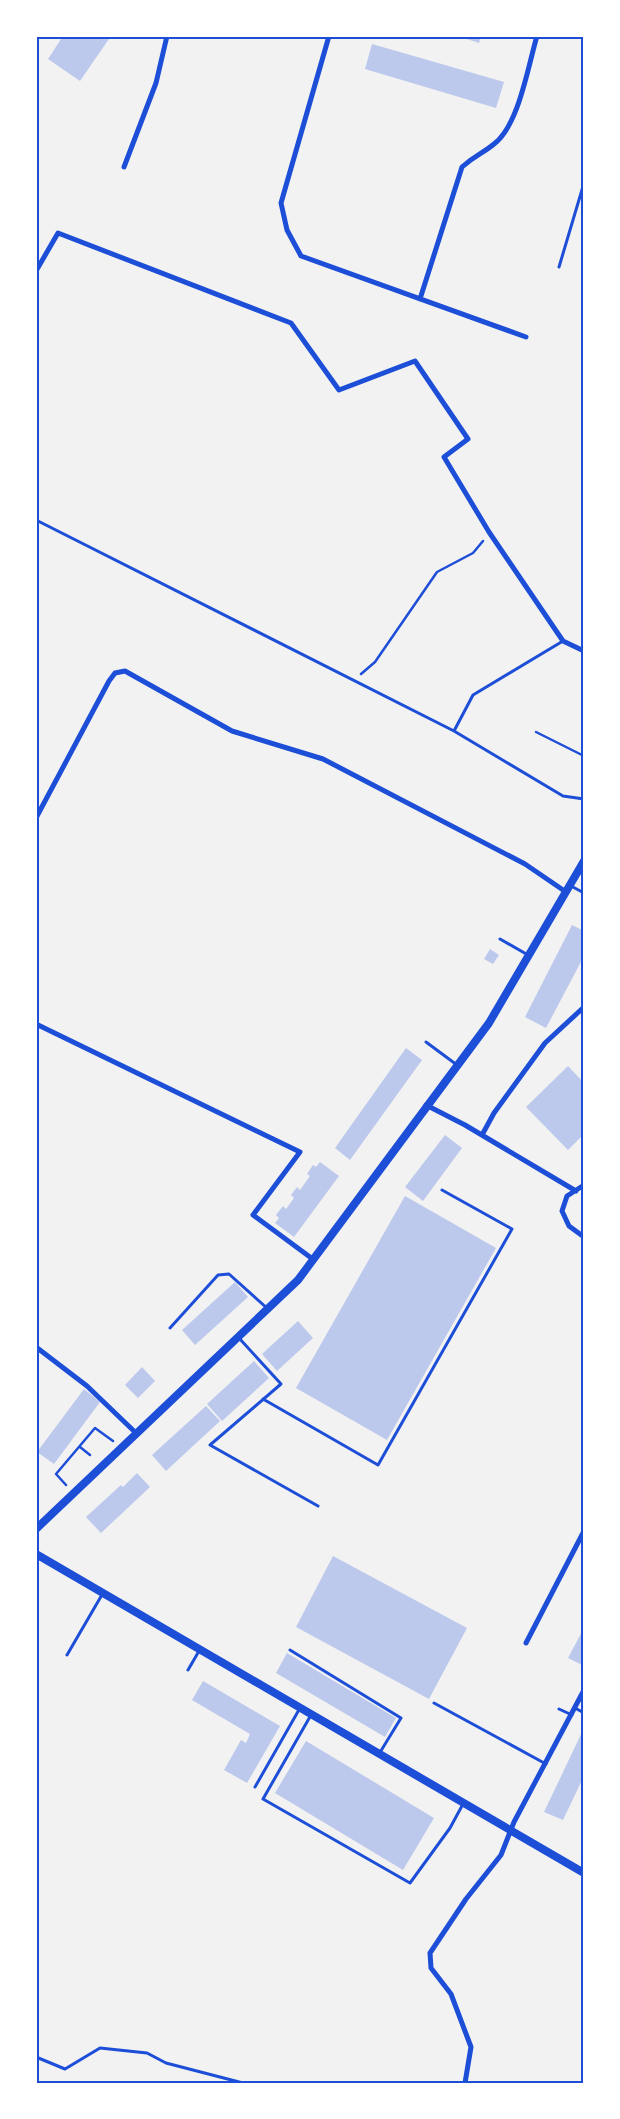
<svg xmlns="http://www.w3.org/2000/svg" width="620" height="2119" viewBox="0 0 620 2119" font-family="'Roboto Condensed',sans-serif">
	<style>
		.building { fill: #bdc9ec }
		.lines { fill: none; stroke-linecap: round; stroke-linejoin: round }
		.path { stroke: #1d4ed8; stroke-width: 2.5 }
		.service { stroke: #1d4ed8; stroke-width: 3 }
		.minor { stroke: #1d4ed8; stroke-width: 5 }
		.tertiary { stroke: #1d4ed8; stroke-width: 8 }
		.neatline { fill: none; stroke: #1d4ed8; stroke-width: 2 }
	</style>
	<rect width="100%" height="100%" fill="#f2f2f2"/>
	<path class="building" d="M63,36H111L80,81L48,59Z
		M458,36H481L479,43Z
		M372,44L504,82L496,108L365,69Z
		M572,925L584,931V956L546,1028L525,1017Z
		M490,949L499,955L493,964L484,959Z
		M406,1048L422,1060L350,1160L335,1148Z
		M568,1066L584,1083V1134L568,1150L526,1107Z
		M445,1135L462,1148L423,1201L405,1187Z
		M320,1162L339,1176L294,1237L275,1223L279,1218L276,1215L283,1206L286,1209L294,1198L291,1195L297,1187L300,1190L310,1176L307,1174L313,1165L316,1167Z
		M405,1196L496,1248L387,1440L296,1388Z
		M235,1282L248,1297L195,1345L182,1330Z
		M298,1321L313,1338L277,1371L262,1354Z
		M254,1361L269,1378L222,1421L207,1404Z
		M142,1367L155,1381L138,1398L125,1385Z
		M84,1389L100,1402L54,1464L37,1452Z
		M206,1406L220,1421L166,1471L152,1455Z
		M137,1473L150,1487L101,1533L86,1517L121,1485L123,1487Z
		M333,1556L467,1628L429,1699L296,1627Z
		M584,1628V1666L568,1658Z
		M287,1653L396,1718L385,1737L276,1673Z
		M203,1681L280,1726L247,1783L224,1770L241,1740L246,1743L250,1734L192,1700Z
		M584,1728V1776L563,1820L544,1812Z
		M306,1741L434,1818L403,1870L275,1793Z"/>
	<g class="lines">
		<path class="path" d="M361,674L375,662L437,572L473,553L483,541
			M536,732L584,756
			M80,1447L90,1455
			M66,1485L56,1474L95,1428L113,1441"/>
		<path class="service" d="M559,267L584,183
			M36,520L454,731L563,796L584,799
			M454,731L473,695L563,641
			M571,886L584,893
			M500,939L528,955
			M426,1042L457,1065
			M170,1328L218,1275L229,1274L268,1309
			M239,1338L281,1384L210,1445L318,1506
			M263,1399L378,1465L512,1229L442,1190
			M290,1650L401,1718L379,1754
			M67,1655L103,1593
			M188,1670L199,1651
			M434,1703L546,1764
			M575,1708L584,1713
			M559,1709L572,1715
			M311,1715L263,1799L410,1883L450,1828L463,1804
			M255,1787L300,1708
			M36,2057L65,2069L100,2048L147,2053L166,2063L243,2083"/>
		<path class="minor" d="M329,36L281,203L287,230L301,256L526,337
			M124,167L156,83L167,36
			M36,271L58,233L291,323L339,390L415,361L468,439L444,457L489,532L563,641L584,651
			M420,299L462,167C475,155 482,154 494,144C519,125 528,66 537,36
			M36,818L109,681L115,673L125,671L232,731L323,759L525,864L566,892
			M36,1024L300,1152L253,1215L314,1260
			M426,1105L465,1125L576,1191
			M482,1135L494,1113L545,1043L584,1007
			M584,1185L567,1196L562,1211L569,1226L584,1237
			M36,1347L87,1386L137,1434
			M526,1643L584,1531
			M465,2083L471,2047L451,1994L431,1968L430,1953L466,1899L501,1855L514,1822L584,1690"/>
		<path class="tertiary" d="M36,1529L298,1280L489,1023L584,861
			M36,1554L584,1873"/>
	</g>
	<rect width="620" height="2119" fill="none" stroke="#ffffff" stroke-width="75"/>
	<rect x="38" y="38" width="544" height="2044" class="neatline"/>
</svg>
